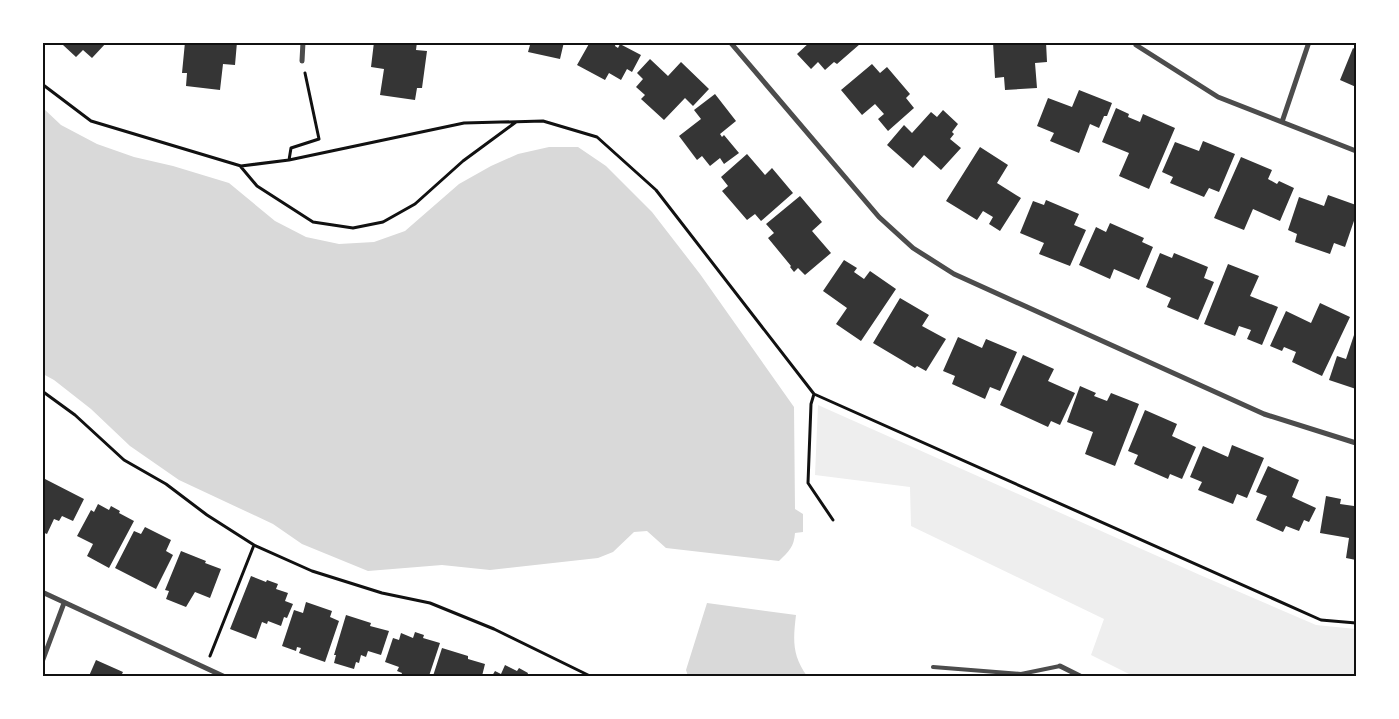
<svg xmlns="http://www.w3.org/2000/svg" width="1399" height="719" viewBox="0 0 1399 719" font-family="Jost,sans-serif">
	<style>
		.green { fill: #eee }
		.water { fill: #d9d9d9 }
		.building { fill: #353535 }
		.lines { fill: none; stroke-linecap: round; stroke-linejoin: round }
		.path { stroke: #111; stroke-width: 3 }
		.service { stroke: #4c4c4c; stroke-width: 4 }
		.minor { stroke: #4c4c4c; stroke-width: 5 }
		.neatline { fill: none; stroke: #111; stroke-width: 2 }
	</style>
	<rect width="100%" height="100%" fill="#fff"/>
	<path class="green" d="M818,405L1200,575L1316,625L1356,629V676H1133L1091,655L1104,619L911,526L910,487L815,475Z"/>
	<path class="water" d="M43,108L61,125L97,144L134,157L173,166L229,183L275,221L306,237L339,244L374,242L405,231L459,184L491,166L518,154L549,147H578L606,166L652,212L700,274L794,407L795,509L803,514V532L795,533C794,547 789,551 779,561L666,548L647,531L634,532L613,552L598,558L490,570L442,565L368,571L302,544L273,524L179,480L130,446L91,409L54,380L43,374Z
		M707,603L796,615C793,640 792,655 807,676H688L686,670Z"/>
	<path class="building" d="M65,42H107L92,58L83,50L76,57L63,45Z
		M185,42H237L235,65L223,64L220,90L186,86L187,73H182Z
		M374,42H417L416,50L427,51L422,88H417L415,100L380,95L384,69L371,67Z
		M523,42H564L560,59L528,52L530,45Z
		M590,42H616L615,46L618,48L620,44L641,55L632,72L627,69L621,80L609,73L605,80L577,65Z
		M810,42H859L860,44L837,64L834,62L825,70L818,62L811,69L797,54Z
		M993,42H1046L1047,62L1035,63L1037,88L1005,90L1004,77L995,78Z
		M1353,48L1356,50V87L1340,80Z
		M650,59L668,76L681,62L709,89L693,106L685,98L664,120L641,99L645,95L636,87L643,79L637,73Z
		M872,64L880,73L887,67L910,94L906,98L914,108L888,131L878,119L884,114L875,104L862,115L841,90Z
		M1079,90L1112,103L1107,116H1104L1099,128L1090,124L1079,153L1050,141L1054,133L1037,126L1048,98L1072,107Z
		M715,94L736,121L720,134L722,137L724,135L739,153L724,164L720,158L710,166L702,156L697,160L679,136L701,119L694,110Z
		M1116,108L1129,114L1128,117L1140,122L1143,114L1175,128L1149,189L1119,176L1129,153L1102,142Z
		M943,110L958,124L952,132L954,134L950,139L961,148L941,170L924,155L913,168L887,145L904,125L912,133L931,112L937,117Z
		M1203,141L1235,154L1219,192L1209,188L1204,197L1170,183L1173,177L1162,172L1175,142L1199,151Z
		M980,147L1008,165L997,183L1021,198L1000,231L989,224L993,217L983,211L977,220L946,201Z
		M747,154L765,175L772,168L793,193L761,221L755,214L747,220L722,191L728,186L721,177Z
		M1241,157L1272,170L1268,179L1277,184L1279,181L1294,188L1280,221L1253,209L1244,230L1214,218Z
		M1328,195L1356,205V215L1345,247L1334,243L1330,254L1295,242L1297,234L1288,230L1299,197L1324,206Z
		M800,196L822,222L812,231L831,253L805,275L798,268L794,272L790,267L791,266L768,238L774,233L766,224Z
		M1046,200L1079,214L1074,225L1086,230L1070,266L1039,254L1044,243L1020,233L1033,201L1044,205Z
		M1110,223L1144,238L1142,242L1153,247L1139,280L1114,269L1110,279L1079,265L1096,227L1106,232Z
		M1160,253L1172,258L1174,253L1208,267L1204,278L1214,282L1198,320L1167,307L1171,298L1146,287Z
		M844,260L857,268L854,272L864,279L870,271L896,289L861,341L836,324L847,308L823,291Z
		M1228,264L1259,276L1250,296L1278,307L1262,345L1247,339L1251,330L1239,326L1235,336L1204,324Z
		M900,298L929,315L922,326L946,339L926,371L917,366L915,368L873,343Z
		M1320,303L1350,317L1322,376L1292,362L1296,352L1284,347L1282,351L1270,346L1286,311L1311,323Z
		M1356,329V389L1329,380L1337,356L1346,359Z
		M958,337L982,348L986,339L1017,352L1000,391L990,387L985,399L952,384L955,376L943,371Z
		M1023,355L1054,369L1048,381L1075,393L1060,425L1051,421L1048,427L1000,405Z
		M1080,386L1096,393L1094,396L1107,401L1111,393L1139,404L1115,466L1085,454L1093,432L1067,422Z
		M1145,410L1177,424L1172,436L1196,447L1182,479L1170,474L1168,479L1134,464L1138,455L1128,451Z
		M1232,445L1264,458L1247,498L1237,494L1233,504L1198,490L1202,482L1190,477L1203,446L1228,457Z
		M1268,466L1299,480L1292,497L1316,508L1309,522L1304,520L1299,531L1286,526L1283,532L1256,520L1267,496L1256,492Z
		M45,479L84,499L73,521L62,516L59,521L54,519L47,534L42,532V483Z
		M1326,496L1341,499L1340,504L1354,506L1356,497V560L1346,558L1349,538L1320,533Z
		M98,504L109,510L111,506L120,511L119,513L134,521L109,568L87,556L93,544L77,536L91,510L94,512Z
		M145,527L171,540L166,551L173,555L156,589L115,568L134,531L141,534Z
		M181,551L206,561L205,563L221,569L210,598L195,592L186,607L166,599L169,591L165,590Z
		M251,576L266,582L267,580L278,584L276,589L288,593L285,601L293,604L287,618L284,617L281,626L268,621L267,624L262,622L256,639L230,629Z
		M306,602L332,611L330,617L339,621L325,662L299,653L301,648L297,647L296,651L282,646L294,610L303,613Z
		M346,615L371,623L370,626L389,631L381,655L368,651L366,657L361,655L359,663L356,662L354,669L334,663L336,655H334Z
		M415,632L424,635L423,638L440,643L429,676H401L402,673L397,671L399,667L385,662L393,638L399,640L401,633L413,638Z
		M442,648L468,656V659L485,664L482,676H433Z
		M96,660L123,672L121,676H89Z
		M505,665L517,671L519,668L528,673L527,676H492L495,671L501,674Z"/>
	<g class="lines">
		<path class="path" d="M42,84L91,121L241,166L289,160L464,123L543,121L597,137L656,190L814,394L1321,620L1356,623
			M289,160L291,148L319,139L305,73
			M241,167L257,186L313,222L353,228L383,222L415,204L463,161L516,122
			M42,391L75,415L124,460L166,484L207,515L254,545
			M814,394L811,404L808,483L833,520
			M210,656L254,545L312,571L382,593L430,603L494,629L590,676"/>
		<path class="service" d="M933,667L1021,674L1060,666"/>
		<path class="minor" d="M730,42L879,217L913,248L954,274L1264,414L1356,443
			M1136,45L1218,97L1356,151
			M302,61L303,42
			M1282,122L1309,42
			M42,592L223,676
			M42,662L64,603
			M1060,666L1080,676"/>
	</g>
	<rect width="1399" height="719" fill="none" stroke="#ffffff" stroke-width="88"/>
	<rect x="44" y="44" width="1311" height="631" class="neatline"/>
</svg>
